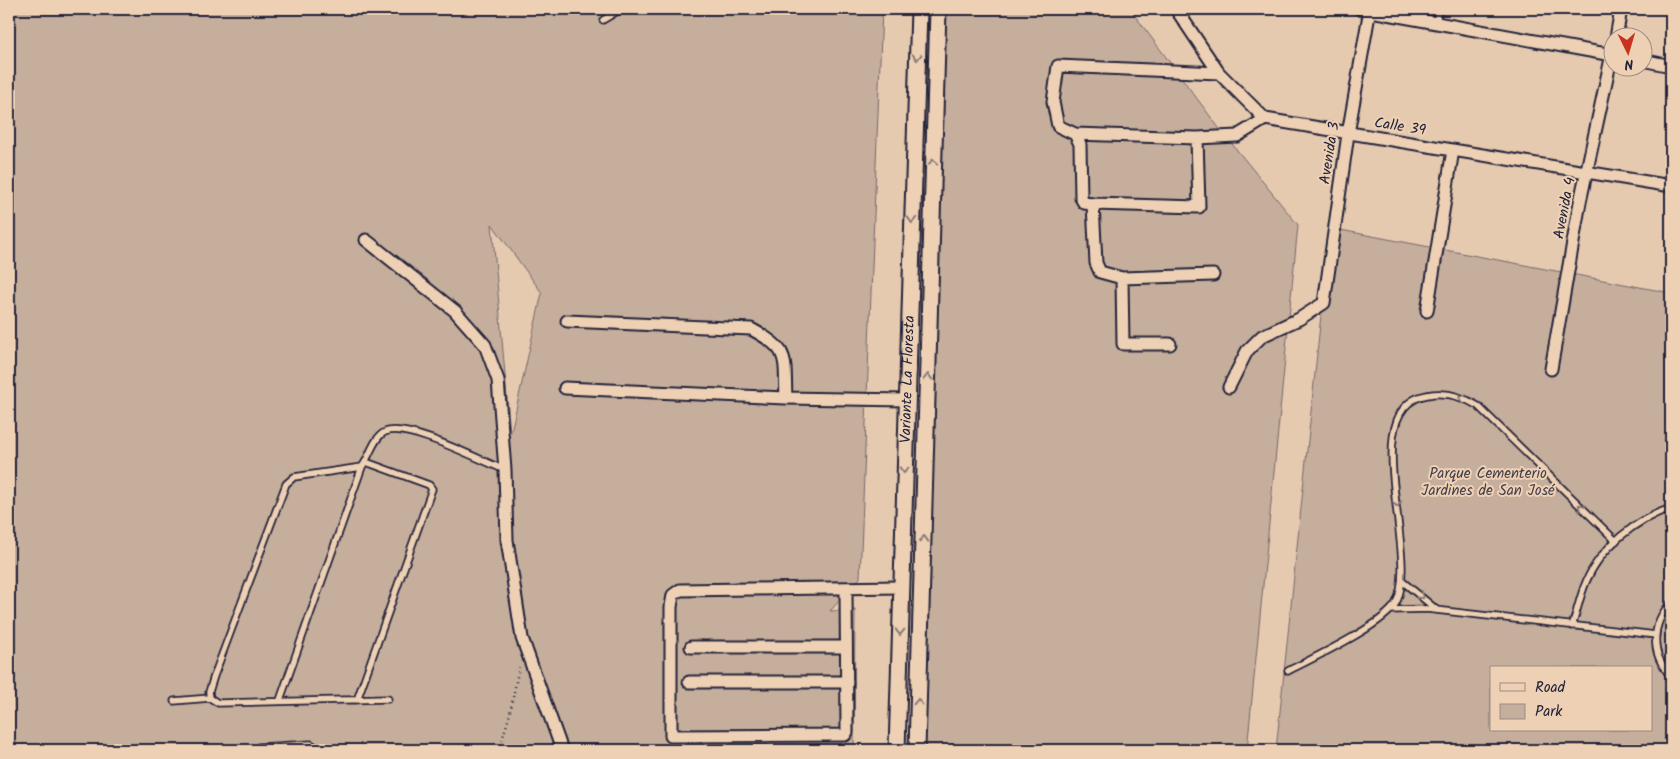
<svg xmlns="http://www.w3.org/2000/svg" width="1680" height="759" viewBox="0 0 1680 759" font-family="Kalam,sans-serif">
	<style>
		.green { fill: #c6ae9c; stroke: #74686c; fill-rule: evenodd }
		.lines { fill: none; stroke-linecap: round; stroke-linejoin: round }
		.service-casing { stroke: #22223b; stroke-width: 9 }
		.minor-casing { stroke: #22223b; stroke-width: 15 }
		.secondary-casing { stroke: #22223b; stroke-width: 19 }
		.path { stroke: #22223b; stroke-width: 2.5; stroke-dasharray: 1 4; stroke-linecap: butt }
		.service { stroke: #eed1b4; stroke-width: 5.5 }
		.minor { stroke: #eed1b4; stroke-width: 11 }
		.secondary { stroke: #eed1b4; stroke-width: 15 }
		.oneway { stroke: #887a78 }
		.labels { text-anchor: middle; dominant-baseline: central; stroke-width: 4; stroke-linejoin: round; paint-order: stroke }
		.street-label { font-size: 15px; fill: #22223b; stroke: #eed1b4 }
		.park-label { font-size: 15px; fill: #433e4e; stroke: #eed1b4 }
	</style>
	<rect width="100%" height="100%" fill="#e6caaf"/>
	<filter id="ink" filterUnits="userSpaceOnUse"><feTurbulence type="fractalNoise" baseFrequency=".02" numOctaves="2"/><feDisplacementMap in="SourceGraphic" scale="10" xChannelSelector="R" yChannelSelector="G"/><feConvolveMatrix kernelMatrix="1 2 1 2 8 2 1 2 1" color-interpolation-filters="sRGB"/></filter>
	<g filter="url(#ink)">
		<path class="green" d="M9,9H882L860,578L830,611L855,610L854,750H9ZM492,224L542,293L511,432H510Z
			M940,9H1130L1219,128L1298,225L1247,750H923Z
			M1330,228L1671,293V750H1276ZM1491,668H1651V730H1491Z"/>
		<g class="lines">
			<defs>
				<path id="service" d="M603,20L621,9
					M1436,22L1439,9
					M1402,581L1437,610
					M1671,603C1651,624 1650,654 1671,676
					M1391,610L1427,609L1656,635
					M1572,626C1577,612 1580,596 1586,582C1600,548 1636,519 1671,508
					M1288,671C1313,658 1384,625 1396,603C1421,555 1355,407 1427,395C1446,391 1462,396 1478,406L1616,541
					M388,699L218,703L210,698L209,692L214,676L286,484L294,477L362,467C369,458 374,437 385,432C407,422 482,461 505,470
					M280,700L362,467
					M357,700L432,489L429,485L366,462
					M174,701L210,698
					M257,750L259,747L311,744L321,750"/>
				<path id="minor" d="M1176,9L1219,73L1265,119L1671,186
					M1360,9L1612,55
					M1616,38L1621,9
					M1642,60L1671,66
					M1075,134L1197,138L1237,136L1265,119
					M1093,204L1199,207L1197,138
					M366,240L455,311L485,345L498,380L505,470L507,540L522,638L562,750
					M1122,278L1213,275
					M1427,311L1453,150
					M567,321L751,329C791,350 784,357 786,398
					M1170,344H1123L1122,278L1100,272L1096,263L1093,204L1084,203L1081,198L1080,144L1075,134L1058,126L1053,102L1058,66L1219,73
					M1551,369L1580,202L1612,54
					M1229,387L1247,351L1262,336L1299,319L1324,303L1348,134L1370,9
					M565,388L786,398L906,400
					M846,589L847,732L845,735L671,736V607L673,595L680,590L901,587
					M691,647H846
					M689,682H847"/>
				<g id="secondary">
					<path id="s1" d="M897,750L919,9"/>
					<path d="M917,750L938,9"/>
				</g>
			</defs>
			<use href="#service" class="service-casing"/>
			<use href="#minor" class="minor-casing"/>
			<use href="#secondary" class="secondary-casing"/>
			<path class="path" d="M499,750L509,717L519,667"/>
			<use href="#service" class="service"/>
			<use href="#minor" class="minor"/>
			<use href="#secondary" class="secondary"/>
		</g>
		<defs><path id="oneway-chevron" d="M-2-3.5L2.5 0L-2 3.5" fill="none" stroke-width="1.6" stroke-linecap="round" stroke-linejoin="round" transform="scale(1.25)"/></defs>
		<g class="oneway">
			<use href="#oneway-chevron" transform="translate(917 57) rotate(92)"/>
			<use href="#oneway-chevron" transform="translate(933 162) rotate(-88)"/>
			<use href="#oneway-chevron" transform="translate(912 220) rotate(92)"/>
			<use href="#oneway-chevron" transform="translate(928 377) rotate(-89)"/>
			<use href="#oneway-chevron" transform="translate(1462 398) rotate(-160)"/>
			<use href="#oneway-chevron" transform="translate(904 470) rotate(92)"/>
			<use href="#oneway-chevron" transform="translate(1397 504) rotate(85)"/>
			<use href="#oneway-chevron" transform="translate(1581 507) rotate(-135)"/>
			<use href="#oneway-chevron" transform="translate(924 539) rotate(-88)"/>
			<use href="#oneway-chevron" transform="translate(1421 596) rotate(39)"/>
			<use href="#oneway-chevron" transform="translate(900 632) rotate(91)"/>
			<use href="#oneway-chevron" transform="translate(918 702) rotate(-88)"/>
		</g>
	</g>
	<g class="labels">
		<g class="street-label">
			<text transform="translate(1400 127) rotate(9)">Calle 39</text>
			<text transform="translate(1330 153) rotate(-81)">Avenida 3</text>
			<text transform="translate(1565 208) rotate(-79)">Avenida 4</text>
			<text stroke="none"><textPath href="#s1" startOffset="371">Variante La Floresta</textPath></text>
		</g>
		<g class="park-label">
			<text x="1488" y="474">Parque Cementerio<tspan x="1488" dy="17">Jardines de San José</tspan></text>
		</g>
	</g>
	<rect width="1680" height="759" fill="none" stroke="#eed1b4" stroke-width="30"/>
	<rect x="15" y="15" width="1650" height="729" fill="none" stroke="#22223b" stroke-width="2" filter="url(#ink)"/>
	<rect x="1490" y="666" width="162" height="65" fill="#eed1b4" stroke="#9c8b84"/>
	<rect x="1500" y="683" width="25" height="8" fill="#eed1b4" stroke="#9c8b84"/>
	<text x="1535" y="692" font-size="15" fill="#22223b">Road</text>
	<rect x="1500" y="704" width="25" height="15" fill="#c6ae9c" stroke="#9c8b84"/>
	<text x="1535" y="716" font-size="15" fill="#22223b">Park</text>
	<g transform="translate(1628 52) rotate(175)"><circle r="24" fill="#eed1b4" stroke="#9c8b84"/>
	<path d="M0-4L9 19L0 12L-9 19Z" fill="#c8321e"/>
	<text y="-8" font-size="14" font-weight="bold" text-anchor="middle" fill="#22223b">N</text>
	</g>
</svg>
